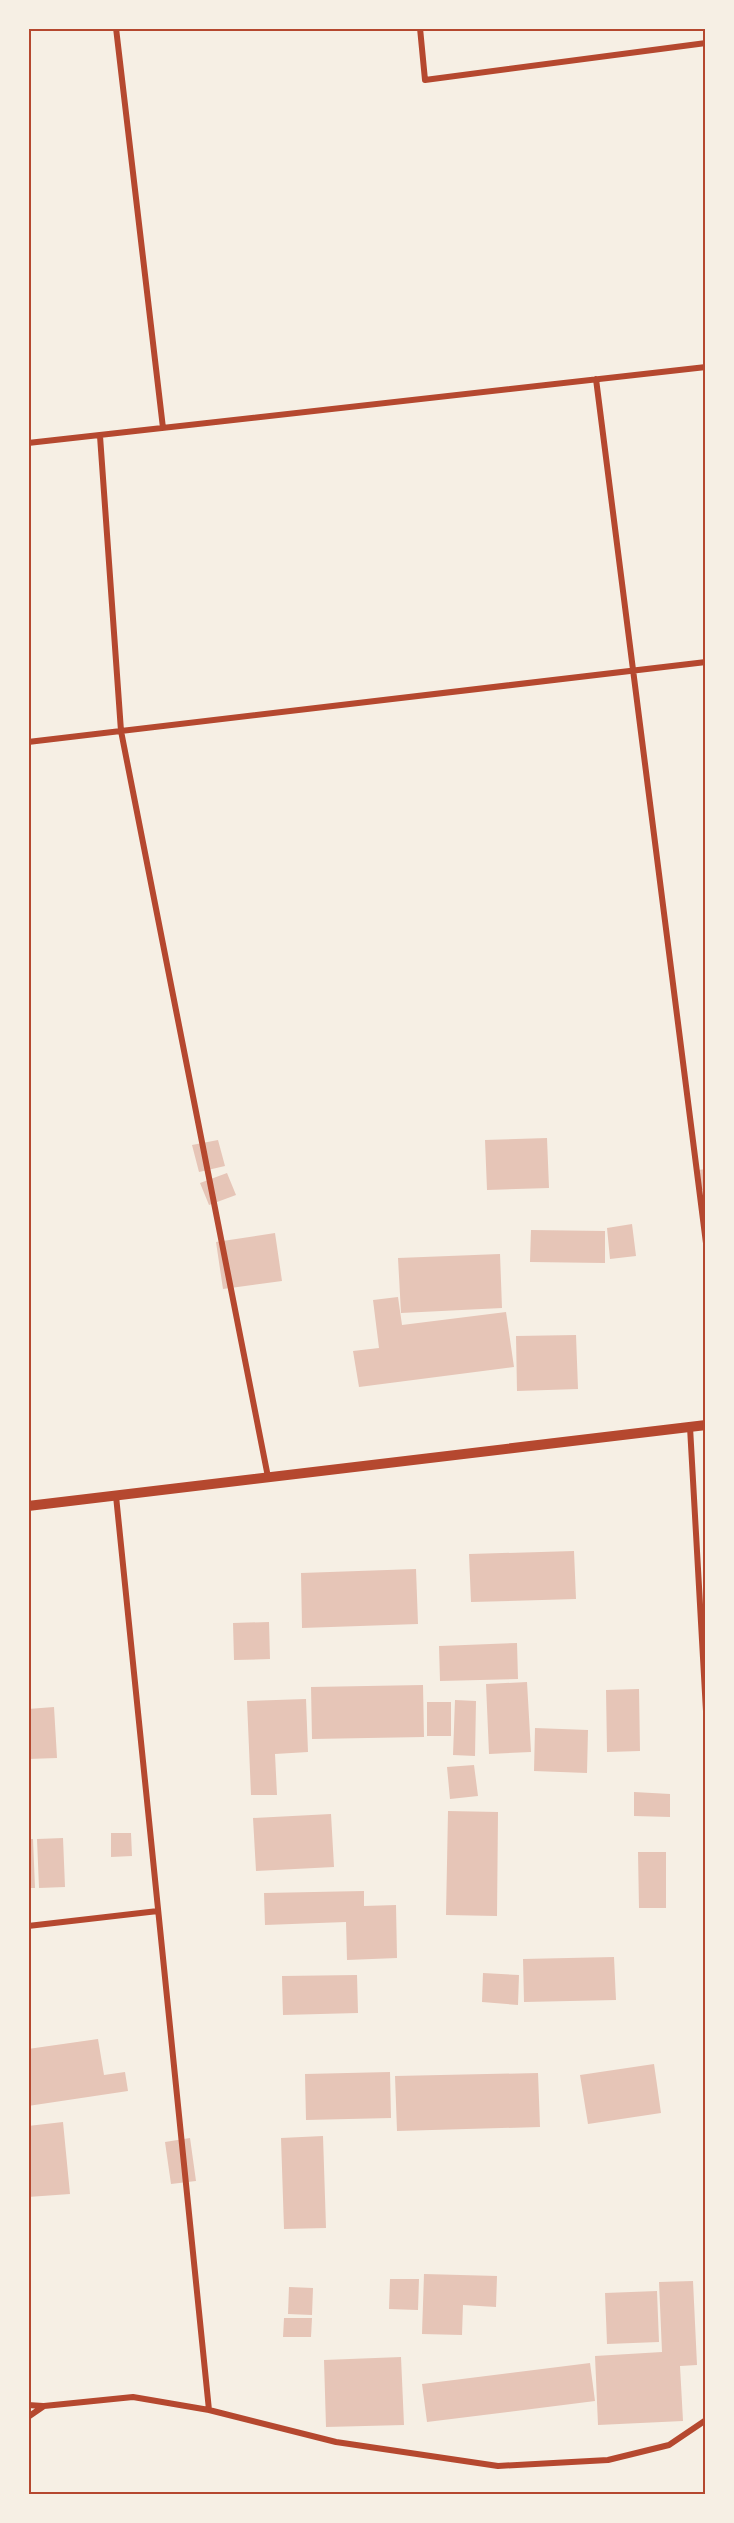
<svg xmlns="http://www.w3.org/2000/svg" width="734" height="2523" viewBox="0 0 734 2523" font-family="Quicksand,sans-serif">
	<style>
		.building { fill: #e6c5b7 }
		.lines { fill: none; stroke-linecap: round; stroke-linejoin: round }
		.minor { stroke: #b5482f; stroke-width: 6 }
		.tertiary { stroke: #b5482f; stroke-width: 10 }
		.neatline { fill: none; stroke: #b5482f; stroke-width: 2 }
	</style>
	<rect width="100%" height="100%" fill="#f6efe4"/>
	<path class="building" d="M547,1138L549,1188L487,1190L485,1140Z
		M218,1140L225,1166L199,1172L192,1145Z
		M706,1169V1190H699L698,1170Z
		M227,1173L236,1195L209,1205L200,1183Z
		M632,1224L636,1256L610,1259L607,1228Z
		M531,1230L605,1231V1263L530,1262Z
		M275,1233L282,1281L223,1289L216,1242Z
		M500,1254L502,1308L401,1313L398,1258Z
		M398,1297L402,1325L506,1312L514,1367L359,1387L353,1351L379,1348L373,1300Z
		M576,1335L578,1389L517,1391L516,1336Z
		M574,1551L576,1599L471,1602L469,1554Z
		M416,1569L418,1624L302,1628L301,1573Z
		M269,1622L270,1659L234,1660L233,1623Z
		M517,1643L518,1679L440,1681L439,1646Z
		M527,1682L531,1752L489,1754L486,1684Z
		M423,1685L424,1737L312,1739L311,1687Z
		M639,1689L640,1751L607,1752L606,1690Z
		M306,1699L308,1752L275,1754L277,1795H251L247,1701Z
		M455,1700L476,1701L475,1756L453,1755Z
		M427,1702H451V1736H427Z
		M54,1707L57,1758L28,1759V1709Z
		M535,1728L588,1730L587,1773L534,1771Z
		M474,1765L478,1796L450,1799L447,1767Z
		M634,1792L670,1794V1817L634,1816Z
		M448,1811L498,1812L497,1916L446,1915Z
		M331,1814L334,1867L256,1871L253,1818Z
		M111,1833H131L132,1856L111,1857Z
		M63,1838L65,1887L39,1888L37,1839Z
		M28,1839H33L35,1888H28Z
		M638,1852H666V1908H639Z
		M364,1891V1906L396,1905L397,1958L347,1960L346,1922L265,1925L264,1893Z
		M614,1957L616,2000L524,2002L523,1959Z
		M483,1973L519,1975L518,2005L482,2002Z
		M357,1975L358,2013L283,2015L282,1976Z
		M98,2039L104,2075L125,2072L128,2091L28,2106V2049Z
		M654,2064L661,2113L588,2124L580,2075Z
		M390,2072L391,2118L306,2120L305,2074Z
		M538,2073L540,2127L397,2131L395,2076Z
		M63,2122L70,2194L28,2197V2126Z
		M323,2136L326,2228L284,2229L281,2138Z
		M190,2138L196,2181L171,2184L165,2142Z
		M424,2274L497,2276L496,2307L463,2305L462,2335L422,2334Z
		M390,2279H419L418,2310L389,2309Z
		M693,2281L697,2365L680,2366L683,2421L598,2425L595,2356L662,2352L659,2282Z
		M289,2287L313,2288L312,2315L288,2314Z
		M657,2291L659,2342L607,2344L605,2293Z
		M284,2318H312L311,2337H283Z
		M401,2357L404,2425L326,2427L324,2360Z
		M590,2363L595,2401L427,2422L422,2384Z"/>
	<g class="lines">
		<path class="minor" d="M116,28L163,428
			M420,28L425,80L706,43
			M596,379L706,1243
			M100,436L121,731L268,1477
			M28,443L706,367
			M28,742L706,662
			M690,1427L706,1711
			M116,1496L209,2410
			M28,1926L158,1911
			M28,2405L43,2406
			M28,2417L44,2406L133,2397L209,2410L336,2442L498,2466L608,2460L669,2445L706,2420"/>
		<path class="tertiary" d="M28,1506L706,1425"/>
	</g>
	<rect width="734" height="2523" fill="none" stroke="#f6efe4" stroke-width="60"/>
	<rect x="30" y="30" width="674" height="2463" class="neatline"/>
</svg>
